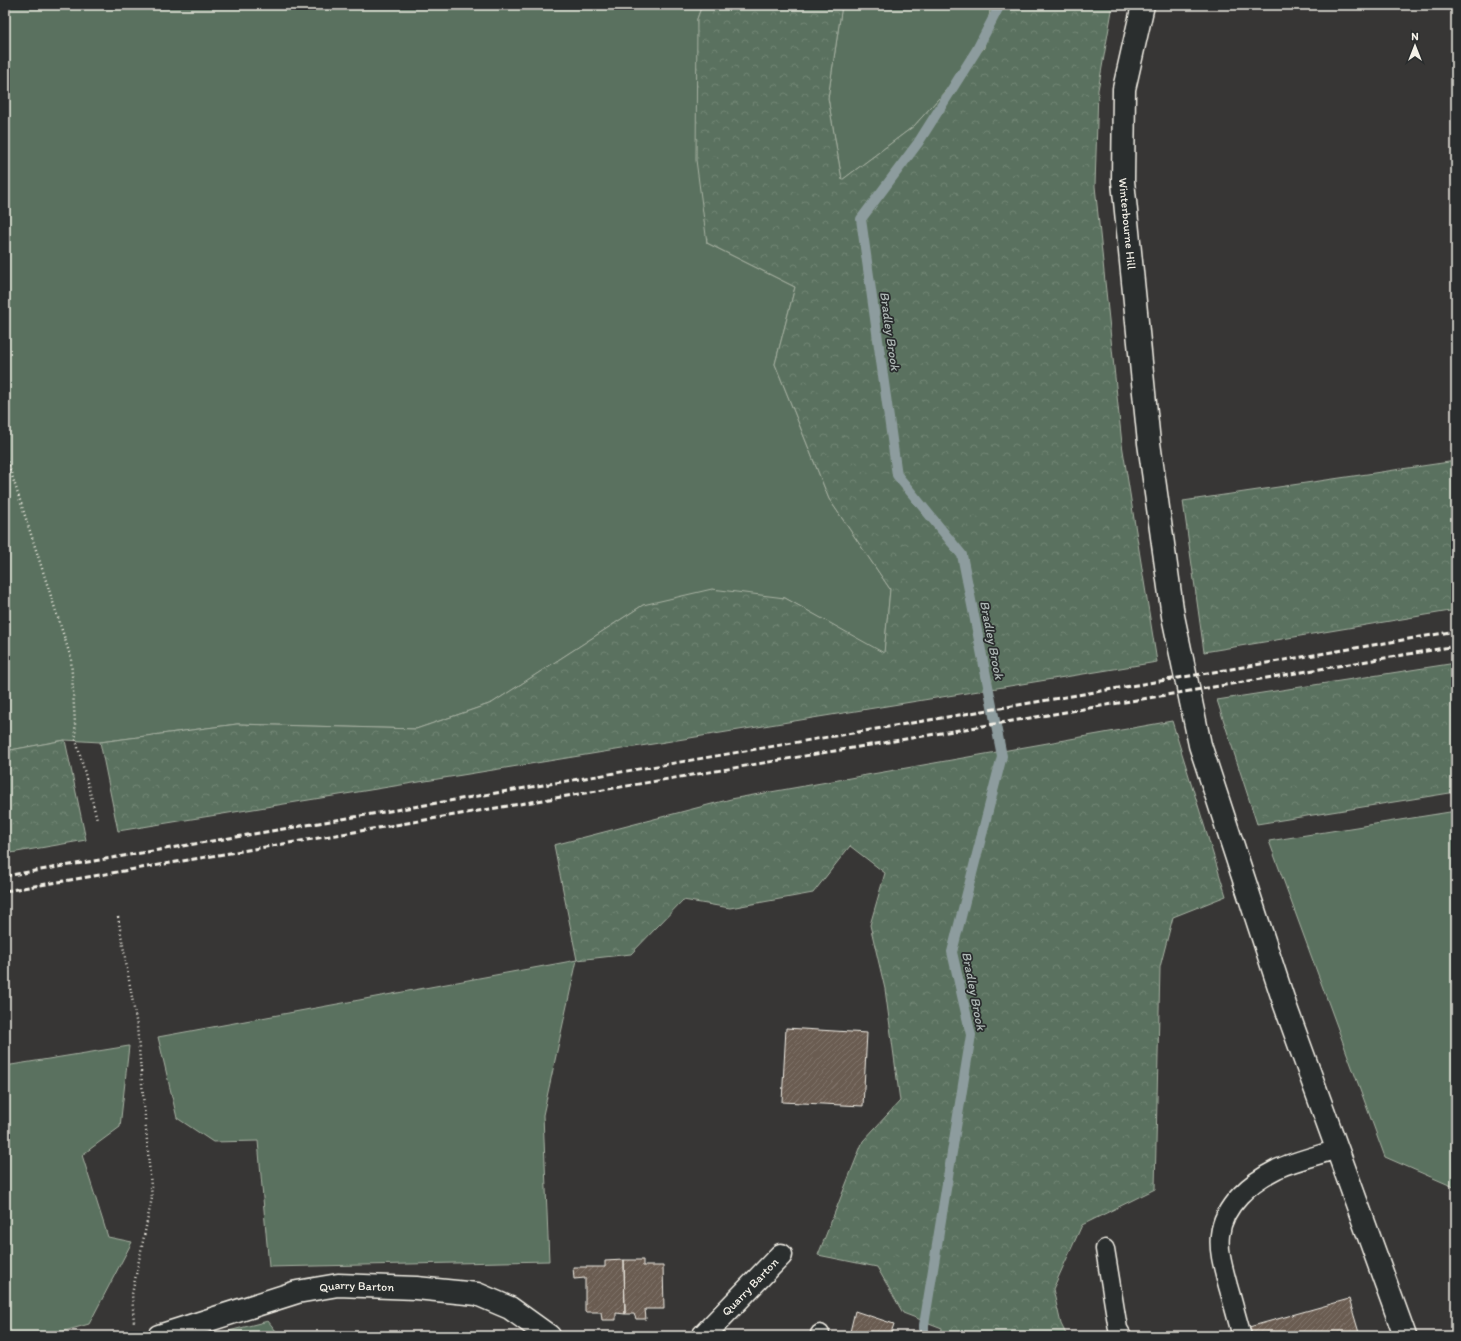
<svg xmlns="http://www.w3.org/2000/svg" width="1461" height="1341" viewBox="0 0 1461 1341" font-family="Itim,sans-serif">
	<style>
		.green { fill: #5a715e; stroke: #a7b1a3 }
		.forest { fill: url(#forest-crowns); stroke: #a7b1a3 }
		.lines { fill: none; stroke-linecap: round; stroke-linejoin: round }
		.stream { stroke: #8d9c9e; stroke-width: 10 }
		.building { fill: url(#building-hatch); stroke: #f4f1e8 }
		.service-casing { stroke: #f4f1e8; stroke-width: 21 }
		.minor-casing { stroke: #f4f1e8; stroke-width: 25 }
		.secondary-casing { stroke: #f4f1e8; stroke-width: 25 }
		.path { stroke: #f4f1e8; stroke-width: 2.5; stroke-dasharray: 1 3; stroke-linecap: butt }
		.service { stroke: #2a2d2e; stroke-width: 18 }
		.minor { stroke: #2a2d2e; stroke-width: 22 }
		.secondary { stroke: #2a2d2e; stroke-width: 22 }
		.rail { stroke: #f4f1e8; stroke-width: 3; stroke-dasharray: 6 3; stroke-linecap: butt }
		.labels { text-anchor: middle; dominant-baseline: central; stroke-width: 3.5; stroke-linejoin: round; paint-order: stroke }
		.street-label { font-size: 12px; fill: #f4f1e8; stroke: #2a2d2e }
		.water-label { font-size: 13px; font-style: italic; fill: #afb8b6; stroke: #2a2d2e }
	</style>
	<defs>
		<pattern id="forest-crowns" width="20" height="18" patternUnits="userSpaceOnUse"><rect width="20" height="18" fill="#5a715e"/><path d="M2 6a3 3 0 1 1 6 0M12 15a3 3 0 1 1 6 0" fill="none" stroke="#728675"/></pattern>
		<pattern id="building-hatch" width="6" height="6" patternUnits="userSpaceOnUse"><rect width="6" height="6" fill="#6a5b51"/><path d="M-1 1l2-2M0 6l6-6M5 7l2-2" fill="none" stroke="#80736a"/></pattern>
	</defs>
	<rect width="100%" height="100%" fill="#373635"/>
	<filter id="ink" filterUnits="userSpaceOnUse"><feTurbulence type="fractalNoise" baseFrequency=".025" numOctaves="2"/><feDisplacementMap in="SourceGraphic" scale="8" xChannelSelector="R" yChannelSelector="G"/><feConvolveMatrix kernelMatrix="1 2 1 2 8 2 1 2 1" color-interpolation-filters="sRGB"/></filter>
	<g filter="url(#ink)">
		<path class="green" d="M5,5H702L697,19L707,243L795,287L775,364L829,499L890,589L884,654L785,598L643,605L492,703L416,729L237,724L100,742L65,740L5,751Z
			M842,5H991L984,48L914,126L842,180L828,98Z
			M1456,811V1188L1385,1157L1269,841Z
			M577,960L543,1115L549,1261L269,1267L258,1141L213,1142L177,1118L158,1037Z
			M129,1046L120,1127L82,1155L108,1237L132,1242L89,1324L47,1336H5V1066Z
			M268,1321L280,1336H209Z"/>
		<path class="forest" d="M702,5H842L828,98L842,180L914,126L984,48L991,5H1113L1098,90L1095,186L1122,444L1157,662L118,831L100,742L237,724L416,729L492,703L643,605L712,589L785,598L884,653L890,589L829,499L775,364L795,287L707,243L696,160L697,19Z
			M1456,461V610L1204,652L1183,501Z
			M1456,663V792L1257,824L1217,700Z
			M1172,721L1226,896L1173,917L1160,967L1155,1189L1082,1225L1053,1289L1061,1324L1067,1336H941L942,1328L903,1313L877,1267L818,1255L863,1141L900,1101L885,989L870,925L885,873L850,846L813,893L730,908L683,900L631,954L577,960L554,845L731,799Z
			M65,740L86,840L5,854V751Z"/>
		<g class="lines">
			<path class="stream" d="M924,1336V1325L971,1035L952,952L1002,756L962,555L897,475L861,219L918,143L976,51L1000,5"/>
		</g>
		<path class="building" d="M786,1028L867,1033L863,1106L782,1102Z
			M624,1260H643V1266H663L664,1309H645L646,1319H636L634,1314H625Z
			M624,1260L625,1314L616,1313V1320H602L601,1312H585V1278L574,1279L573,1267H605V1261Z
			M1349,1299L1360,1336H1252L1249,1327Z
			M855,1311L894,1324L890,1336H849Z"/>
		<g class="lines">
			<defs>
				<path id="service" d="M1105,1249L1118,1329L1122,1336
					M820,1336V1334
					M1242,1336C1237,1319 1233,1303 1228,1286C1224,1270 1218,1252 1220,1235C1223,1205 1251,1182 1277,1169C1294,1161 1319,1155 1338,1149"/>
				<g id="minor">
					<path id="s1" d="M159,1336L297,1292L338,1285L416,1288L477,1294L510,1308L549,1336"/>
					<path id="s2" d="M703,1336L781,1255"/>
				</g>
				<g id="secondary">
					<path id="s3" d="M1143,5L1124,89L1123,181L1149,443L1173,616L1200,745L1285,1005L1405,1336"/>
				</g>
			</defs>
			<use href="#service" class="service-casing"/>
			<use href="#minor" class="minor-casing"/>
			<use href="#secondary" class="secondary-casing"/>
			<path class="path" d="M5,454L71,658L76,740L97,819
				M118,917L137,1026L152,1198L132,1294L134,1322"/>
			<use href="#service" class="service"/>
			<use href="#minor" class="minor"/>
			<use href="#secondary" class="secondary"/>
			<path class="rail" d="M5,876L1456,631
				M5,891L1456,646"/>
		</g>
	</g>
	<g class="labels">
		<g class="street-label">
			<text stroke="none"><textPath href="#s3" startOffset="221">Winterbourne Hill</textPath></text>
			<text stroke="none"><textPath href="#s2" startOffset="68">Quarry Barton</textPath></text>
			<text stroke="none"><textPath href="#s1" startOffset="205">Quarry Barton</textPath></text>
		</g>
		<g class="water-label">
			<text transform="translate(890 331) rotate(82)">Bradley Brook</text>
			<text transform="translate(992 640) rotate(79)">Bradley Brook</text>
			<text transform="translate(974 991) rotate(79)">Bradley Brook</text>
		</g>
	</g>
	<rect width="1461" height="1341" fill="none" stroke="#2a2d2e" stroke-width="20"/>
	<rect x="10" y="10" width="1441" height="1321" fill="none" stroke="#f4f1e8" stroke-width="1.5" filter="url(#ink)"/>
	<g transform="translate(1415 46)" stroke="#2a2d2e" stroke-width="3" paint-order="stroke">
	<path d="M0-3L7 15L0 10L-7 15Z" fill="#f4f1e8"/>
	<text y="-6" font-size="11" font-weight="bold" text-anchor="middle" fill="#f4f1e8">N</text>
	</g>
</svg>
